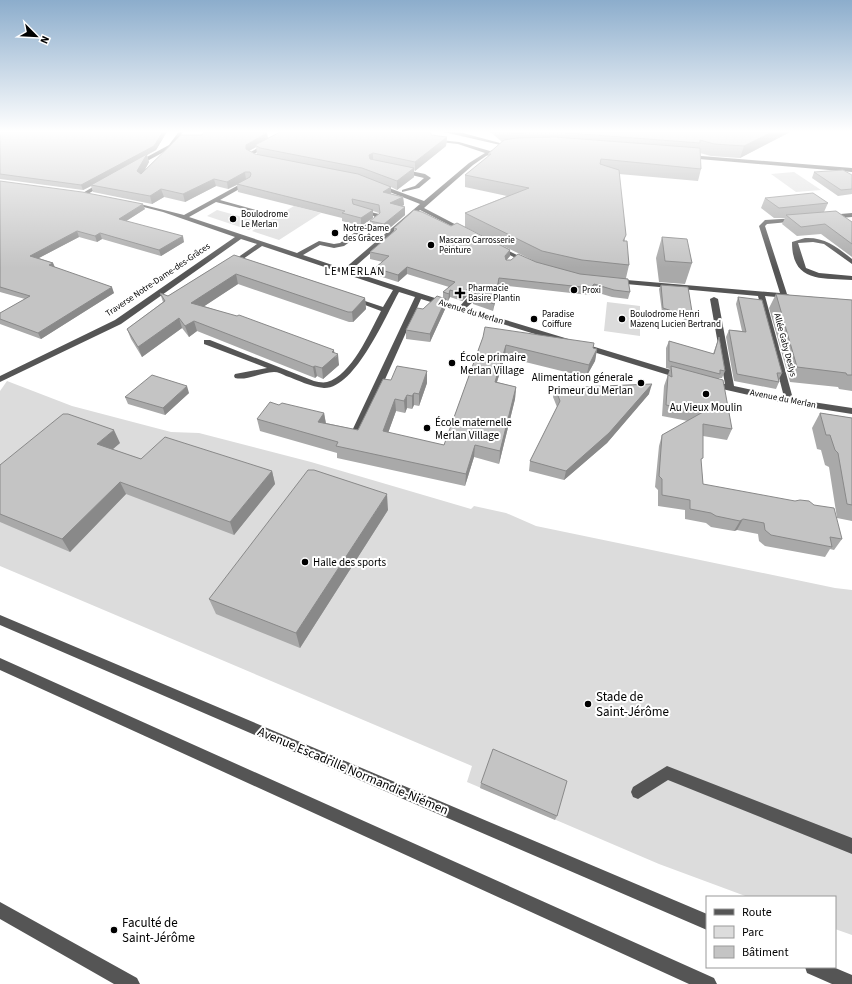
<svg xmlns="http://www.w3.org/2000/svg" width="852" height="984" viewBox="0 0 852 984" font-family="'Source Sans 3',sans-serif">
	<style>
		.green { fill: #dcdcdc }
		.lines { fill: none; stroke-linecap: round; stroke-linejoin: round }
		.minor { fill: #555; fill-rule: evenodd }
		.wall { fill: #a9a9a9; fill-rule: evenodd }
		.shaded-wall { fill: #898989 }
		.building { fill: #c4c4c4; stroke: #898989 }
		.poi-dot { fill: #000; stroke: #fff; stroke-width: 1.5 }
		.labels { text-anchor: middle; dominant-baseline: central; stroke-width: 4; stroke-linejoin: round; paint-order: stroke }
		.far-poi-label { font-size: 9px; fill: #000; stroke: #fff; text-anchor: start }
		.far-street-label { font-size: 9px; fill: #000; stroke: #fff }
		.far-quarter-label { font-size: 11px; letter-spacing: 1px; fill: #000; stroke: #fff }
		.poi-label { font-size: 11px; fill: #000; stroke: #fff; text-anchor: start }
		.near-poi-label { font-size: 13px; fill: #000; stroke: #fff; text-anchor: start }
		.near-street-label { font-size: 13px; fill: #000; stroke: #fff }
	</style>
	<rect width="100%" height="100%" fill="#fff"/>
	<path class="green" d="M794,172L821,190L796,192L771,174Z
		M294,206L321,213L279,240L252,231Z
		M217,210L261,222L249,230L207,216Z
		M607,302L640,306V336L604,331Z
		M7,381L72,406L171,432L199,433L311,462L471,509L474,506L506,513L536,526L835,588L852,590V935L835,929V897H748L659,864L467,782L472,766L0,566V391Z"/>
	<g class="lines">
		<path class="minor" d="M180,130H184L173,147L138,166H134V164L169,145Z
			M290,130H295L254,154L262,158V160H258L247,154Z
			M435,130L463,133L511,146L509,147Z
			M431,139L459,142L490,151L501,147L504,149L486,156L473,165L424,208L468,231L463,232L420,210L350,271L460,306L468,297H474V301L466,308L684,374L685,376L684,378H678L421,299L361,433L356,436L353,435L351,433L415,297L399,292C386,315 355,389 324,388C311,387 298,380 286,376C282,374 278,372 274,372C262,372 247,381 235,378L234,376L235,374L267,368L204,344V340H210L314,381C318,382 323,383 327,382C351,376 370,332 381,311L349,299L353,297L383,307L393,290L262,246L243,259L251,263L248,265L238,261L237,258L257,244L241,239L121,324L0,382V376L115,320L235,237L163,212L128,203V201L184,215L246,181H250V183L220,200L267,213V215L216,202L189,217L297,253L319,241L334,244L340,243L375,218L374,216L358,211V209L379,214L380,220L344,246L334,248L320,245L303,255L344,269L420,204L377,187V185H381L424,201L469,163L485,153L458,144L431,141Z
			M689,155L852,168V172L687,158L686,157Z
			M401,169L425,174L431,178L419,188L402,192V190L415,186L424,178L399,172L398,171Z
			M103,181L106,183L105,184L86,195L81,194Z
			M852,213V217L829,219L826,217L829,215Z
			M797,218L800,220L799,221L767,224L765,226L787,294L792,296L788,298L765,296L793,399L852,408V414L789,404L709,386L708,384L712,381L725,384L710,299L714,297L718,299L734,386L784,397L758,296L615,283L612,281L615,279L780,293L759,226L765,220Z
			M805,238C825,237 837,247 852,259V264L824,244L813,242L798,243L806,268L819,273L852,276V280C822,278 792,283 792,242Z
			M497,247H501L531,262L526,263L497,249Z
			M0,615L707,914V930L0,625Z
			M0,658L714,978L717,984H689L0,670Z
			M667,766L852,838V854L668,780L638,799L633,797L631,792L633,787Z
			M0,902L137,978L140,984H114L0,919Z
			M805,967H833L852,975V984H832L807,973Z"/>
	</g>
	<path class="wall" d="M0,130H168L156,150L147,155L149,162L143,173L202,135L205,130H240L239,132L267,133L268,138L284,130H430V133L431,135L447,137L446,146L415,171L414,170V177L397,190L391,187V194L403,197L404,205L402,206L405,215L385,232L371,229L370,221L380,214L379,213L373,211V218L361,226L342,221V218L238,192L237,185L228,189L216,186L185,202L164,197L152,204L93,192L91,186L83,190L0,179ZM256,147L257,154L258,155L255,154L249,151Z
		M463,130H794L740,158L711,156L700,153L701,169L698,181L619,174L625,241L629,265L626,278L630,292L628,299L612,297L592,291L589,295L499,285L493,311L473,304V297L474,296H467L462,301L450,297L448,301L446,300V307L430,342L406,339V330L423,309L443,298V292L449,287L407,274L398,282L376,275L375,268L383,262L370,259V252L394,231V228L451,226L510,250V256L506,260H532L465,227V213L507,196L465,187V175L488,157V154L502,142L488,130Z
		M814,172L852,175V194L838,196L812,178Z
		M0,181L145,209L126,221L184,242L161,256L102,239L97,242L79,237L39,258L53,263L55,267L114,293L41,339L0,324V313L25,299L0,292Z
		M765,198L828,203L824,212L852,222V257L821,234L797,236L782,224L785,218H774L761,208Z
		M662,237L692,263L685,284L659,282L656,258Z
		M234,255L365,298L366,309L353,322H349L238,284L204,306L334,350V352L339,365L323,379L317,376L315,378L197,331L189,337L182,328L142,357L131,339L127,329L163,302L160,293L168,296Z
		M661,285L693,318L692,322L662,312L659,289Z
		M776,294L852,300V391L839,389L838,387L790,382L769,308Z
		M738,297L782,373L779,379V382L776,389L734,381L726,337L729,330L742,331L736,304Z
		M483,337L593,348L597,349L595,361L586,377L505,357L497,382L516,387L515,399L499,464L474,457L465,486L337,458V453L260,431L257,419L324,413L326,423L358,430L391,380L427,383L419,406L414,405L412,409L407,408L405,413L396,411L388,433L444,445Z
		M719,337L725,371L722,378H719V379L732,429L727,440L703,436L701,462L703,484L842,539L834,550L830,549L825,557L765,546L759,541L758,534L737,530L734,531L711,527L706,523L685,519V510L658,506V490L655,487L659,446L662,435L688,421L662,416L664,386L670,369L666,368V348L669,341L713,354Z
		M555,388L649,394L607,443L564,480L529,471L530,461L557,407L553,397Z
		M189,393L165,415L128,404L125,397Z
		M820,413L852,418V521L837,518L829,467L825,465L821,450L817,449L812,428Z
		M120,443L112,449L141,459L272,471L275,484L234,535L126,494L70,552L0,522V465Z
		M388,510L300,648L216,614L209,599Z
		M481,783L557,816L555,820L480,788Z"/>
	<path class="shaded-wall" d="M164,130H168L156,150L147,155L149,162L140,179L91,185V186L83,190L81,185Z
		M235,130H240L236,139L234,132Z
		M776,130H794L740,158L744,146Z
		M267,133L268,140L255,145L256,147L247,152L246,149V145Z
		M447,137L446,146L415,171V162Z
		M373,153V162L370,164L369,155Z
		M414,168V177L397,190V181Z
		M245,172L246,180L228,189L227,182Z
		M214,179L216,186L185,202L183,194Z
		M391,187V194L383,192Z
		M161,189L164,197L152,204L150,196Z
		M403,197L404,205L391,211L390,203Z
		M143,204L145,209L120,225L119,219Z
		M405,207V215L385,232L384,224Z
		M373,210V218L361,226V218Z
		M77,231L79,237L33,261L30,256Z
		M100,233L102,239L97,242L95,236Z
		M183,236L184,242L161,256L159,250Z
		M510,250V256L504,263L505,256Z
		M53,263L55,269L49,265Z
		M407,267V274L398,282V275Z
		M236,274L238,284L194,313L191,303Z
		M499,278V285L493,311L494,304Z
		M594,284L592,291L589,295L591,288Z
		M112,287L114,293L41,339L38,333Z
		M467,289V296L462,301L463,294Z
		M450,290V297L448,301L449,294Z
		M365,298L366,309L353,322L352,312Z
		M446,299V307L430,342V334Z
		M179,318L182,328L142,357L138,347Z
		M194,321L197,331L189,337L185,326Z
		M506,345L505,357L493,394L495,382Z
		M597,349L595,361L586,377L589,365Z
		M334,350L335,358L338,354L339,365L323,379L322,368L332,352Z
		M315,366L317,376L315,378L313,367Z
		M427,371V383L419,406V394Z
		M652,384L649,394L607,443L564,480L566,471Z
		M187,386L189,393L165,415L163,408Z
		M516,387L515,399L499,464L500,451Z
		M414,393V405L412,409V396Z
		M407,395V408L405,413L404,401Z
		M395,399L396,411L384,444L383,431Z
		M324,413L326,425L318,422Z
		M114,430L120,443L104,457L97,444Z
		M475,445L474,457L465,486L466,474Z
		M272,471L275,484L234,535L230,522Z
		M120,482L126,494L70,552L62,539Z
		M387,494L388,510L300,648L296,633Z
		M743,519L737,530L734,531L740,521Z"/>
	<path class="building" d="M0,130H164L154,146L81,185L0,174Z
		M205,130H235L234,132L267,133L246,145V149L255,154L358,174L391,187L383,192L403,197L390,203L405,207L384,224L370,221L380,213L379,205L352,199L353,204L373,210L361,218L342,213L345,211L237,184L250,177L251,174L250,172H245L227,182L214,179L183,194L161,189L150,196L91,185L147,154L137,171L141,174L181,135H202Z
		M284,130H412L431,133V135L447,137L415,162L373,153L369,155L370,159L414,168L397,181L362,168L260,148L255,145Z
		M503,130H776L744,146L714,144L700,140V143L555,132L512,133Z
		M555,137L700,148L701,169L601,159L600,164L619,170L626,235L623,241H627L629,265L582,260L542,251L465,213L529,188L465,175L491,154H488L504,140L516,138Z
		M843,170L852,175V189L841,190L814,172Z
		M0,181L82,192L143,204L119,219L183,236L159,250L100,233L95,236L77,231L30,256L53,263L49,265L112,287L38,333L0,319V313L30,296L0,287Z
		M813,193L828,203L779,208L765,198Z
		M414,210L422,212L451,226L457,223L510,250L505,256L506,260H511L518,254L536,262L580,274L628,279L630,292L614,290L594,284L591,288L499,278L494,304L473,297L476,294L474,288L467,289L463,294L450,290L449,294L443,292L455,282L407,267L398,275L375,268L389,256L370,252L397,229L394,228Z
		M836,211L852,222V244L825,224L801,227L786,215Z
		M662,237L687,239L692,263L665,261Z
		M234,255L365,298L352,312H348L236,274L191,303L237,316L239,315L334,350L332,352L338,354L322,368L315,366L313,367L194,321L185,326L179,318L138,347L127,329L165,301L160,293L168,296Z
		M661,285L688,287L693,318L663,308Z
		M776,294L852,300V375H847L846,373L797,367Z
		M437,296L446,299L430,334L406,330L417,308L423,309Z
		M738,297L762,300L782,373H777L779,382L737,374L729,330L746,332Z
		M485,327L594,343L593,348L597,349L589,365L506,345L495,382L516,387L500,451L475,445L466,474L336,446L338,442L257,419L270,402L279,405L282,403L324,413L318,422L358,430L383,379L391,380L397,366L427,371L419,394L414,393L412,396L407,395L404,401L395,399L383,431L444,445L483,337Z
		M719,337L725,371L720,370V374L669,361V341L714,354Z
		M671,366L723,380L732,429L703,424V458L701,459L703,484L795,501L800,500L809,501L814,505L834,508L842,539L830,537L832,547L771,535L765,530L764,523L743,519L740,521L716,516L711,513L690,509V500L662,495V479L659,476L662,435L703,412L666,405L668,375L672,377Z
		M152,375L187,386L163,408L125,397Z
		M652,384L609,433L566,471L530,461L560,401L555,388Z
		M820,413L852,418V505L847,504L838,453L835,450L830,435H826Z
		M63,414H68L114,430L97,444L141,459L165,437L272,471L230,522L120,482L62,539L0,514V465Z
		M308,470H314L387,494L296,633L209,599Z
		M493,749L567,781L557,816L481,783Z"/>
	<linearGradient id="sky" x2="0" y2="1"><stop stop-color="#8cadcc"/><stop offset="0.49" stop-color="#fff"/><stop offset="1" stop-color="#fff" stop-opacity="0"/></linearGradient>
	<rect width="852" height="268" fill="url(#sky)"/>
	<g class="poi-dot">
		<circle cx="233" cy="219" r="4"/>
		<circle cx="335" cy="233" r="4"/>
		<circle cx="431" cy="245" r="4"/>
		<circle cx="574" cy="290" r="4"/>
		<path d="M458 287h4v4h4v4h-4v4h-4v-4h-4v-4h4z"/>
		<circle cx="534" cy="319" r="4"/>
		<circle cx="622" cy="319" r="4"/>
		<circle cx="452" cy="363" r="4"/>
		<circle cx="641" cy="383" r="4"/>
		<circle cx="706" cy="394" r="4"/>
		<circle cx="427" cy="428" r="4"/>
		<circle cx="305" cy="562" r="4"/>
		<circle cx="588" cy="704" r="4"/>
		<circle cx="114" cy="930" r="4"/>
	</g>
	<g class="labels">
		<g class="far-poi-label">
			<text x="241" y="214">Boulodrome<tspan x="241" dy="10">Le Merlan</tspan></text>
			<text x="343" y="228">Notre-Dame<tspan x="343" dy="10">des Grâces</tspan></text>
			<text x="439" y="240">Mascaro Carrosserie<tspan x="439" dy="10">Peinture</tspan></text>
			<text x="468" y="288">Pharmacie<tspan x="468" dy="10">Basire Plantin</tspan></text>
			<text x="582" y="290">Proxi</text>
			<text x="542" y="314">Paradise<tspan x="542" dy="10">Coiffure</tspan></text>
			<text x="630" y="314">Boulodrome Henri<tspan x="630" dy="10">Mazenq Lucien Bertrand</tspan></text>
		</g>
		<g class="far-street-label">
			<text transform="translate(158 280) rotate(-34)">Traverse Notre-Dame-des-Grâces</text>
			<text transform="translate(471 312) rotate(17)">Avenue du Merlan</text>
			<text transform="translate(785 345) rotate(75)">Allée Gaby Deslys</text>
			<text transform="translate(783 399) rotate(11)">Avenue du Merlan</text>
		</g>
		<g class="far-quarter-label">
			<text x="355" y="271">LE MERLAN</text>
		</g>
		<g class="poi-label">
			<text x="460" y="357">École primaire<tspan x="460" dy="13">Merlan Village</tspan></text>
			<text x="633" y="377" text-anchor="end">Alimentation génerale<tspan x="633" dy="13">Primeur du Merlan</tspan></text>
			<text x="706" y="407" text-anchor="middle">Au Vieux Moulin</text>
			<text x="435" y="422">École maternelle<tspan x="435" dy="13">Merlan Village</tspan></text>
			<text x="313" y="562">Halle des sports</text>
		</g>
		<g class="near-poi-label">
			<text x="596" y="697">Stade de<tspan x="596" dy="15">Saint-Jérôme</tspan></text>
			<text x="122" y="923">Faculté de<tspan x="122" dy="15">Saint-Jérôme</tspan></text>
		</g>
		<g class="near-street-label">
			<text transform="translate(353 771) rotate(23)">Avenue Escadrille Normandie-Niémen</text>
		</g>
	</g>
	<rect x="706" y="896" width="130" height="72" fill="#ffffff" stroke="#999999"/>
	<rect x="714" y="909" width="20" height="6" fill="#555555" stroke="#999999"/>
	<text x="742" y="916" font-size="12" fill="#000000">Route</text>
	<rect x="714" y="926" width="20" height="12" fill="#dcdcdc" stroke="#999999"/>
	<text x="742" y="936" font-size="12" fill="#000000">Parc</text>
	<rect x="714" y="946" width="20" height="12" fill="#c4c4c4" stroke="#999999"/>
	<text x="742" y="956" font-size="12" fill="#000000">Bâtiment</text>
	<g transform="translate(36 36) rotate(114)" stroke="#ffffff" stroke-width="3" paint-order="stroke">
	<path d="M0-3L7 15L0 10L-7 15Z" fill="#000000"/>
	<text y="-6" font-size="11" font-weight="bold" text-anchor="middle" fill="#000000">N</text>
	</g>
</svg>
